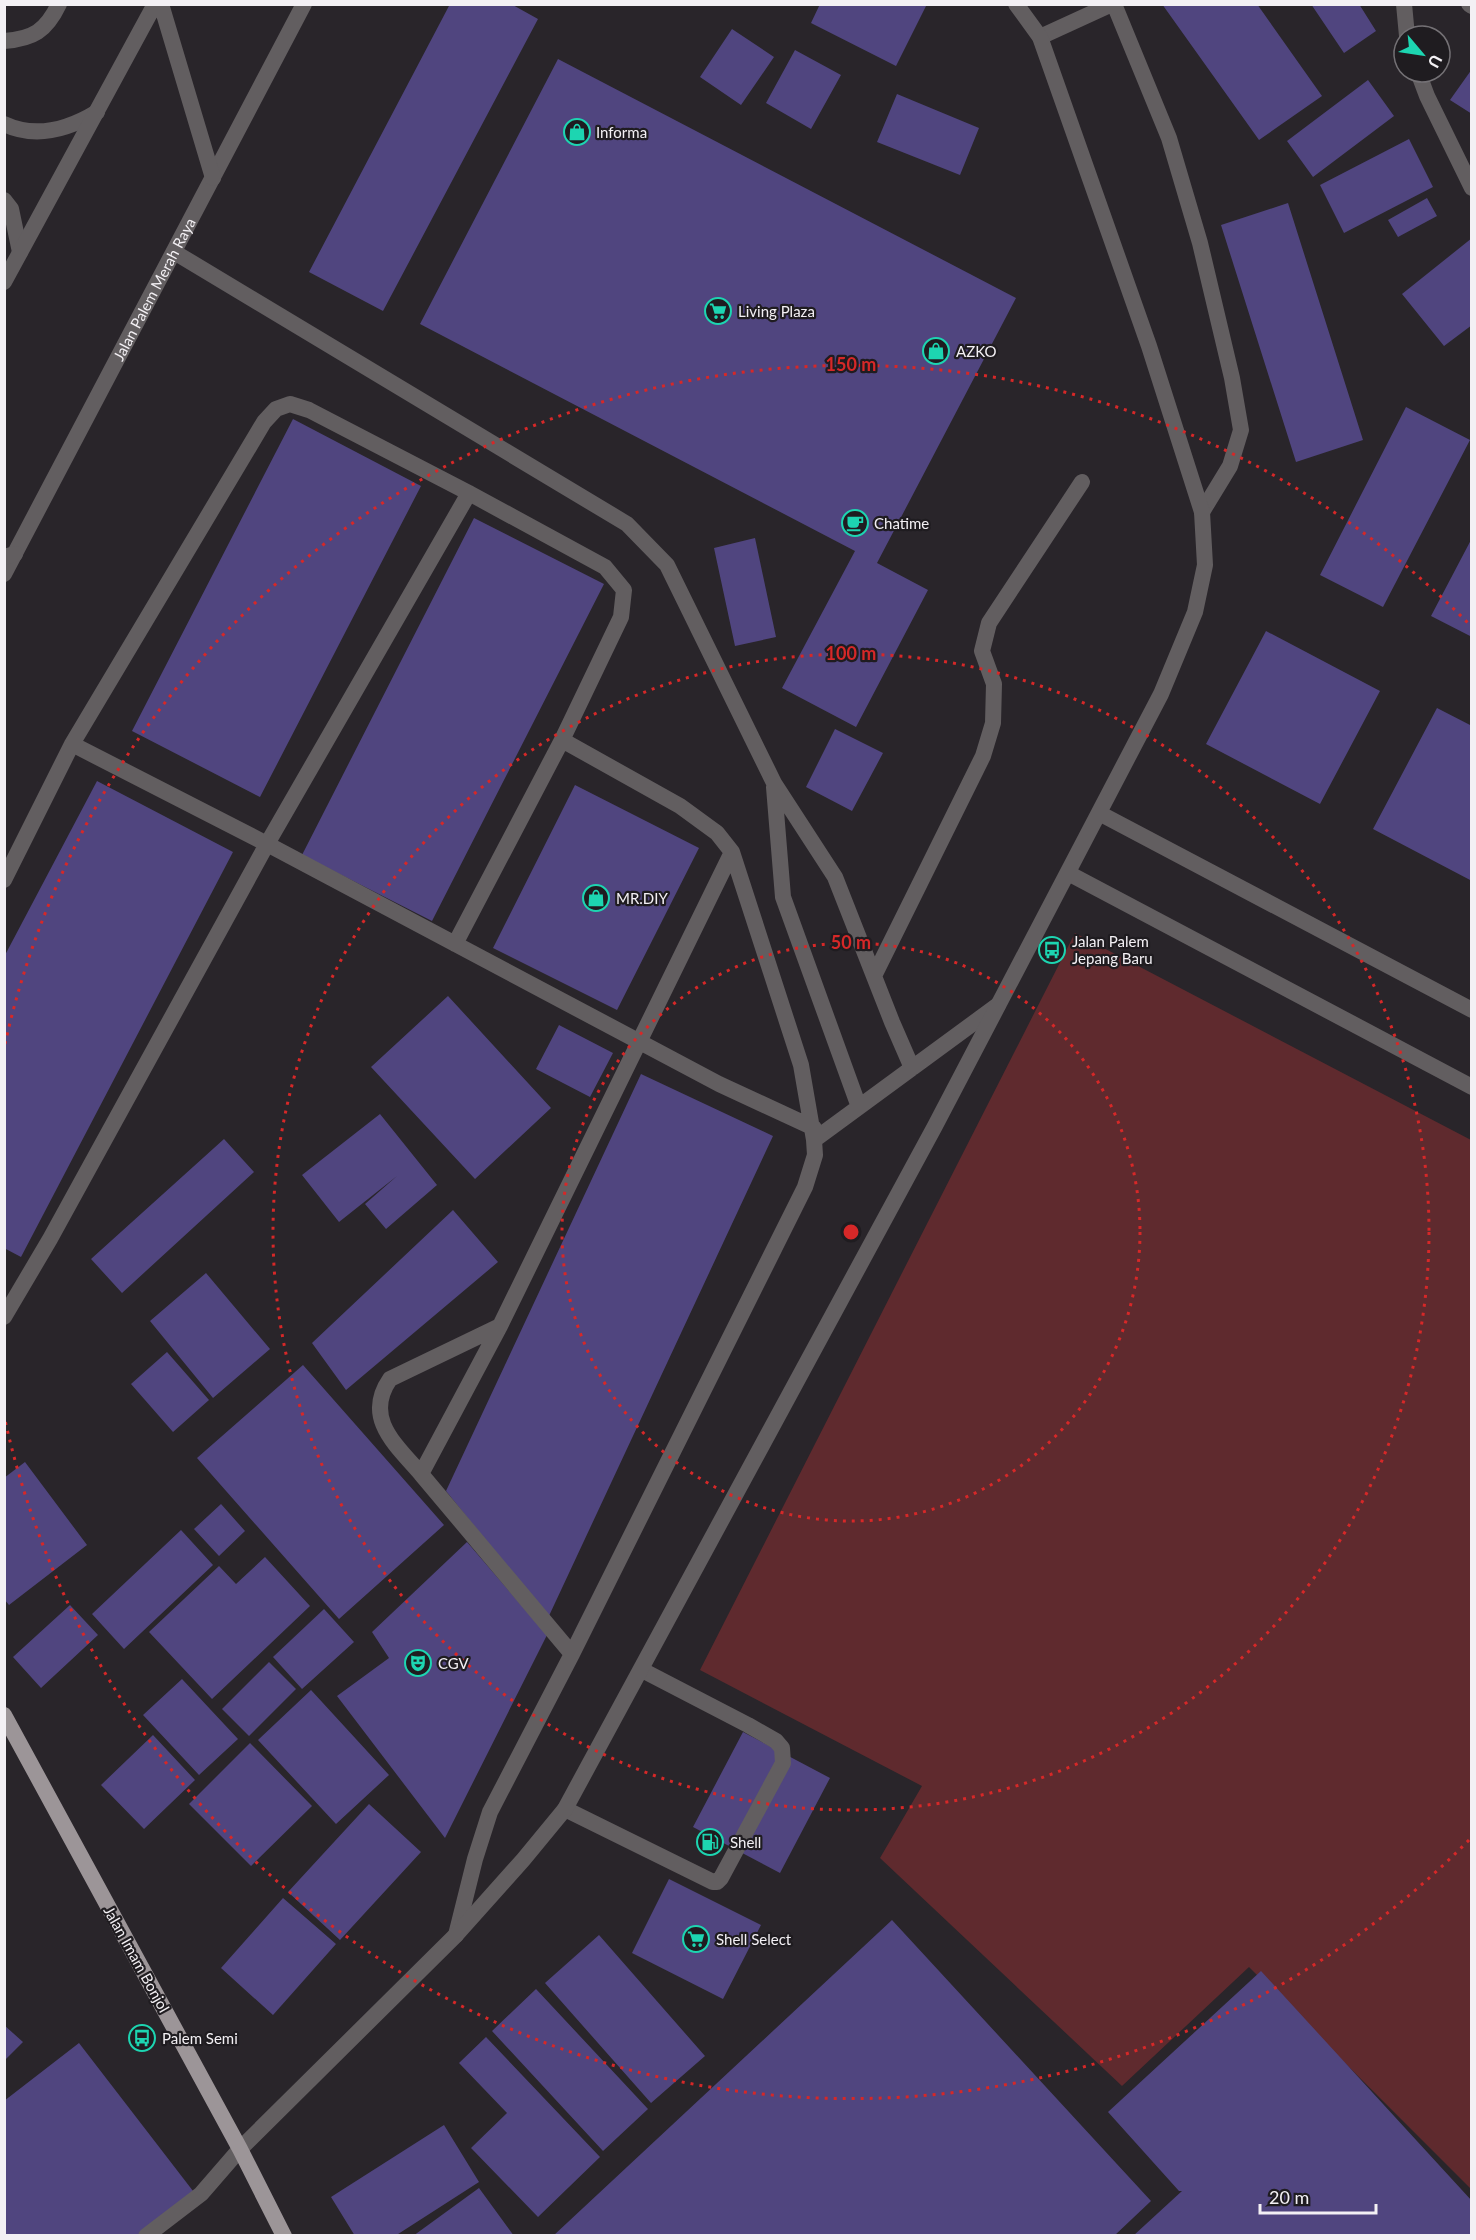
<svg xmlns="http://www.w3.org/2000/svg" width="1476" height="2240" viewBox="0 0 1476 2240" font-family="Lato,sans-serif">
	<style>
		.green { fill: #5f2a2e }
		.building { fill: #50457f }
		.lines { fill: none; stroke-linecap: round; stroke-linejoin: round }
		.service { stroke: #625e60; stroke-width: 16 }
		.minor { stroke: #625e60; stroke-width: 16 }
		.tertiary { stroke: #625e60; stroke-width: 16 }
		.primary { stroke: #9c9598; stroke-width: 16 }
		.ring { fill: none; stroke: #d62828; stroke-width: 3; stroke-dasharray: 3 6 }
		.labels { text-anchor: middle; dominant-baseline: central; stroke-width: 4.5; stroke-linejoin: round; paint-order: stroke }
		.poi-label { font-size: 15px; fill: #f3f0f4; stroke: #1f1c20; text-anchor: start }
		.street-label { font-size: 15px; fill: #f3f0f4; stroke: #1f1c20 }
		.centre { fill: #d62828; stroke: #1f1c20; stroke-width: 3 }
		.ring-label { font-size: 18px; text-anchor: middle; font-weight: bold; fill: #d62828; stroke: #1f1c20; stroke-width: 4.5; stroke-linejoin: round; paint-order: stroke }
	</style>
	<rect width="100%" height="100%" fill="#29252a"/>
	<path class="green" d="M1075,933L1471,1140V2189L1249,1967L1122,2086L880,1858L922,1786L700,1670Z"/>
	<path class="building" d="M450,4H511L538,19L383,311L309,272Z
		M820,4H922L926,6L896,66L811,23Z
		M1162,4H1257L1322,96L1259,140Z
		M1311,4H1359L1376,31L1344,53Z
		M732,29L774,57L741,105L700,77Z
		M795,50L841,75L811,129L766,103Z
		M558,59L1016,298L877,563L928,590L856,727L782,688L855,551L420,324Z
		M1472,69V114L1450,100Z
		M1368,80L1394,116L1313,177L1287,141Z
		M897,94L979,128L960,175L877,142Z
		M1409,139L1433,187L1344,233L1320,185Z
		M1427,198L1437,216L1398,237L1388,220Z
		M1288,203L1363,440L1296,462L1221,225Z
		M1472,238V325L1444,346L1402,294Z
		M1406,407L1470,440L1383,607L1320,575Z
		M293,419L421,486L260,797L132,731Z
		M474,518L604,584L432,921L302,855Z
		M755,538L776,637L735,646L714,548Z
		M1472,538V637L1431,616Z
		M1266,631L1380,691L1320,804L1206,744Z
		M1437,708L1472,726V881L1373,829Z
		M835,729L883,753L852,811L806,787Z
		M97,781L233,852L21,1257L4,1248V957Z
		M575,785L699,848L617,1010L493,948Z
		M448,996L551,1108L475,1179L371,1067Z
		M559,1025L613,1053L590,1097L536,1069Z
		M641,1074L773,1136L548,1618L446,1491Z
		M380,1114L437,1185L386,1229L365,1204L397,1176L339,1222L302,1175Z
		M224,1139L254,1172L122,1293L91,1259Z
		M453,1210L498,1262L346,1390L312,1343Z
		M206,1273L270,1349L213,1398L150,1321Z
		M167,1352L209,1400L173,1432L131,1384Z
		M303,1365L444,1525L339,1619L197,1458Z
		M25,1462L87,1545L9,1605L4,1599V1478Z
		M221,1504L245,1531L219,1556L194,1529Z
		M181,1530L213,1565L124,1649L92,1614Z
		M467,1542L547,1635L445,1838L337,1696L389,1658L372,1632Z
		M265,1557L310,1606L212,1699L149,1632L219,1566L236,1584Z
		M70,1605L98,1635L41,1688L13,1657Z
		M324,1609L354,1642L302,1689L273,1657Z
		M269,1662L296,1689L249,1736L222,1709Z
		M182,1679L238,1739L199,1775L143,1715Z
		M311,1690L389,1775L336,1824L258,1740Z
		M743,1732L830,1778L780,1873L693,1827Z
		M153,1735L195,1780L144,1829L101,1785Z
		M250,1743L312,1806L251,1866L189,1804Z
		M369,1804L421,1852L340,1940L288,1892Z
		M669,1879L761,1925L723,1999L632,1953Z
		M283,1898L336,1944L273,2015L221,1968Z
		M892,1920L1151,2201L1114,2236H553Z
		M599,1935L705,2056L651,2103L545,1983Z
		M1261,1971L1472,2201V2236H1133L1182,2191H1179L1108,2112Z
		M536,1989L648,2109L603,2151L492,2031Z
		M4,2025L23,2042L4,2061Z
		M486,2037L600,2157L538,2217L471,2148L507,2113L459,2063Z
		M79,2043L193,2191L137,2236H4V2101Z
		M444,2125L479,2182L395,2236H355L331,2197Z
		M479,2188L514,2236H413Z"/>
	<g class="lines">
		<path class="service" d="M1114,4L1169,138L1200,243L1232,378L1241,430L1230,466L1202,512
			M1040,37L1112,4
			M174,252L627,524L667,565L774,783L835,877L892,1022L912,1068
			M72,744L267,844L719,1084L814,1128
			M774,787L783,897L859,1107
			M4,880L72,744L264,422L276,409L290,404L309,410L469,493L605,567L624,590L621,617L562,740L455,944
			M875,974L983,756L993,723L994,684L982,651L989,623L1082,482
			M814,1140L998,1005
			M4,1317L50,1239L267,844L469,493
			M421,1474C396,1445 363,1418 390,1379L500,1326
			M572,1654L421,1474L500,1326L732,852
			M565,1809L713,1882H717L721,1878L783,1763L782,1748L776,1741L748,1725L642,1670
			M456,1935L475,1859L490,1812L572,1654L805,1187L815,1155L814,1140L801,1065L732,852L717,833L680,806L562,740"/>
		<g class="minor">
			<path d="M1404,4L1407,36"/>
			<path d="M1469,4L1472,6"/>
			<path d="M4,41C33,39 46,31 59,4"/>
			<path d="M1418,72L1427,96L1472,188"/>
			<path d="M4,124C36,139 69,129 97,112"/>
			<path d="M4,200L11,209L20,252"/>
			<path id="s1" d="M4,574L304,4"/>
			<path d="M146,2236L201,2194L240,2149"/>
		</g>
		<path class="tertiary" d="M161,4L213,178
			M4,282L155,4
			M4,557L15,554
			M1099,813L1472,1010
			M1068,873L1472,1087
			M240,2149L456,1935L523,1860L565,1809L935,1126L1161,694L1195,612L1205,565L1202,512L1149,346L1040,37L1016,4"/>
		<path class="primary" d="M4,1715L240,2149L284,2236"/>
	</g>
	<g class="ring">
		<circle cx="851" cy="1232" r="289"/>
		<circle cx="851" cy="1232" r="578"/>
		<path d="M1469 1840A867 867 0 0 1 5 1420M5 1044A867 867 0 0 1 1469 624"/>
	</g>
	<defs>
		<symbol id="shop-ring" viewBox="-11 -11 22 22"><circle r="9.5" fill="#1f1c20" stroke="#1dd5b1" stroke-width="1.5"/><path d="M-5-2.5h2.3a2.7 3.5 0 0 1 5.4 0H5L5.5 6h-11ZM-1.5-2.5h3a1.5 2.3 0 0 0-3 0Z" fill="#1dd5b1"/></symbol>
		<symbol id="supermarket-ring" viewBox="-11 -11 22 22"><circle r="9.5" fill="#1f1c20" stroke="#1dd5b1" stroke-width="1.5"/><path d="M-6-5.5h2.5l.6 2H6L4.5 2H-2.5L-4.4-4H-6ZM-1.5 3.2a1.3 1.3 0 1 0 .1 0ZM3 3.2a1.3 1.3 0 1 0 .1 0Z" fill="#1dd5b1"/></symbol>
		<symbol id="cafe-ring" viewBox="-11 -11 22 22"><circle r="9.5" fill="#1f1c20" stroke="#1dd5b1" stroke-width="1.5"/><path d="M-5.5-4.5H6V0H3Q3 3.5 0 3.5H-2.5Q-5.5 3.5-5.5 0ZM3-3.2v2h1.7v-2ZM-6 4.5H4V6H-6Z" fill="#1dd5b1"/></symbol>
		<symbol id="bus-ring" viewBox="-11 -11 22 22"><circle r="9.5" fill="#1f1c20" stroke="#1dd5b1" stroke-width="1.5"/><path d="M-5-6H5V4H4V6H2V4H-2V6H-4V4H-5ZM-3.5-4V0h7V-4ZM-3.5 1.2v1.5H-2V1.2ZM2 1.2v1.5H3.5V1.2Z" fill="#1dd5b1"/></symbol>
		<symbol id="theatre-ring" viewBox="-11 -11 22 22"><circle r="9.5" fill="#1f1c20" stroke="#1dd5b1" stroke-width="1.5"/><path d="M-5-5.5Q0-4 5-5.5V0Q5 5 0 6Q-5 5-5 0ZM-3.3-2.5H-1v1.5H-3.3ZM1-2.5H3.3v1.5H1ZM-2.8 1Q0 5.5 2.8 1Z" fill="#1dd5b1"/></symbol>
		<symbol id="fuel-ring" viewBox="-11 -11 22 22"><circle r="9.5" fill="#1f1c20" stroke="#1dd5b1" stroke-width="1.5"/><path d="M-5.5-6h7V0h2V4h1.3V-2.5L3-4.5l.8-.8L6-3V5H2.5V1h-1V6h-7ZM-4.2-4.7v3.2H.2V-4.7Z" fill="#1dd5b1"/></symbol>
	</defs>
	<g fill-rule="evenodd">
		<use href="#shop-ring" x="562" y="117" width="30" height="30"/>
		<use href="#supermarket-ring" x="703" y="296" width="30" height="30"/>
		<use href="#shop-ring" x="921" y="336" width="30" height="30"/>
		<use href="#cafe-ring" x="840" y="508" width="30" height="30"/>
		<use href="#shop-ring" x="581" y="883" width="30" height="30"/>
		<use href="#bus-ring" x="1037" y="935" width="30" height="30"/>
		<use href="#theatre-ring" x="403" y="1648" width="30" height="30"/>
		<use href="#fuel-ring" x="695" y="1827" width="30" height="30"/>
		<use href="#supermarket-ring" x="681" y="1924" width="30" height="30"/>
		<use href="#bus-ring" x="127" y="2023" width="30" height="30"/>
	</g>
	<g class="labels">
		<g class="poi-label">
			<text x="596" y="132">Informa</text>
			<text x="738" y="311">Living Plaza</text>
			<text x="956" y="351">AZKO</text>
			<text x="874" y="523">Chatime</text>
			<text x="616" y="898">MR.DIY</text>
			<text x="1072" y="941">Jalan Palem<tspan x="1072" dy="17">Jepang Baru</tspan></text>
			<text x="438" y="1663">CGV</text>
			<text x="730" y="1842">Shell</text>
			<text x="716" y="1939">Shell Select</text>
			<text x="162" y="2038">Palem Semi</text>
		</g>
		<g class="street-label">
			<text stroke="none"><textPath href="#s1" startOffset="322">Jalan Palem Merah Raya</textPath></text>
			<text transform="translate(137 1959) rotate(61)">Jalan Imam Bonjol</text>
		</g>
	</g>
	<circle cx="851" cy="1232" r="9" class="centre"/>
	<g class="ring-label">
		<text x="851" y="371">150 m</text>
		<text x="851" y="660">100 m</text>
		<text x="851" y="949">50 m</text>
	</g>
	<rect width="1476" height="2240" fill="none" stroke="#f3f0f4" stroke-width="12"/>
	<g transform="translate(1422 54) rotate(119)"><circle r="28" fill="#1f1c20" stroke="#747175" stroke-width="1.5"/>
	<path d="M0-4.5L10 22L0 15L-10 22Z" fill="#1dd5b1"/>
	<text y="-9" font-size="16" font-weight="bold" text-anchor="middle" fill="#f3f0f4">U</text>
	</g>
	<path d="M1260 2204v9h116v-9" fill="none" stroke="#f3f0f4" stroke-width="3"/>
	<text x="1269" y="2204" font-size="18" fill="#f3f0f4" stroke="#1f1c20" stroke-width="4.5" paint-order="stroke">20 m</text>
</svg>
